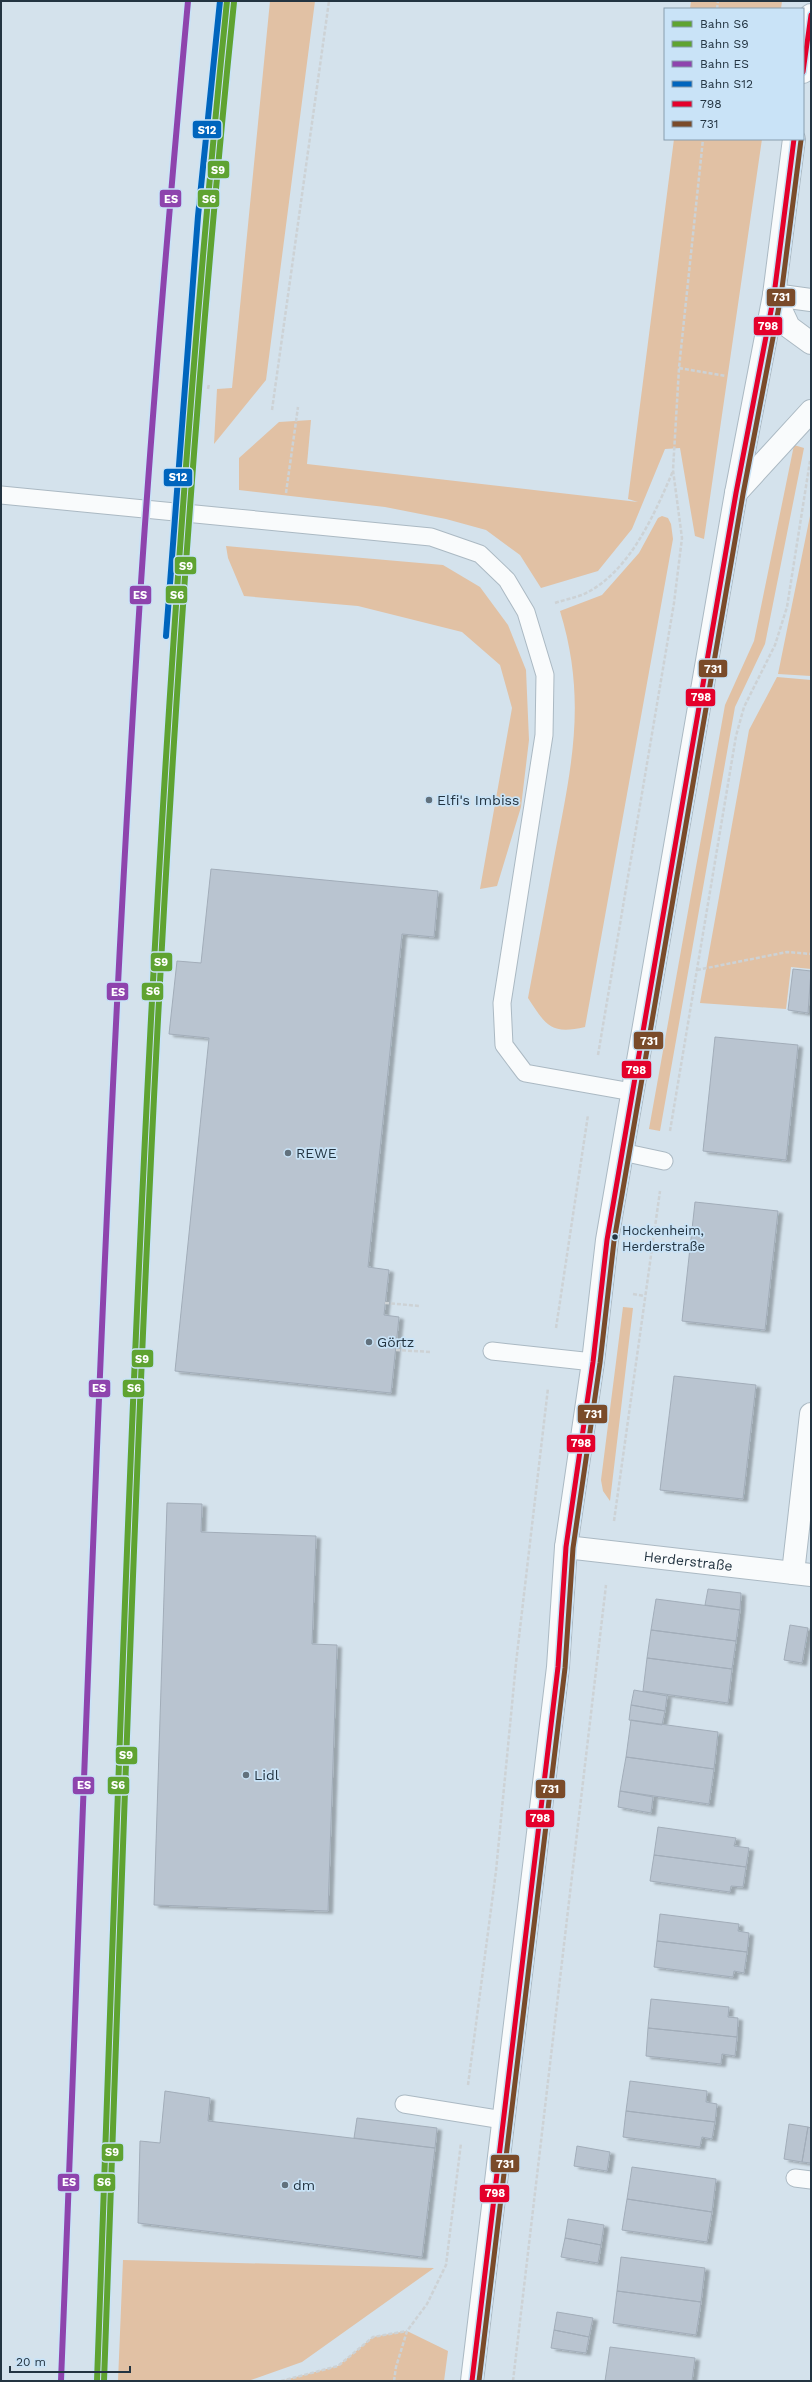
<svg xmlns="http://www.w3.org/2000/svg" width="812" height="2382" viewBox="0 0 812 2382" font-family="'Work Sans',sans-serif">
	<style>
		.green { fill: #e1c1a4 }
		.building { fill: #b9c4d0; stroke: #a2adb9; filter: url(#shadow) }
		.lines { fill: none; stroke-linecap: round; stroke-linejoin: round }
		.service-casing { stroke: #abb9c3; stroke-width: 19 }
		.minor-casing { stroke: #abb9c3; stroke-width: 24 }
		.path { stroke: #cdd2d5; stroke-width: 2.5; stroke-dasharray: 4 2; stroke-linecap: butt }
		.service { stroke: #f9fbfc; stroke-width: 17 }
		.minor { stroke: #f9fbfc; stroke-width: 22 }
		.bus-1-casing { stroke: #c9e3f7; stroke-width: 8 }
		.bus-2-casing { stroke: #c9e3f7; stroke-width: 8 }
		.bus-1 { stroke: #e4002b; stroke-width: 5 }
		.bus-2 { stroke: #7a4b2a; stroke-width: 5 }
		.rail-1-casing { stroke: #c9e3f7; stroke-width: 9 }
		.rail-2-casing { stroke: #c9e3f7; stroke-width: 9 }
		.rail-3-casing { stroke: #c9e3f7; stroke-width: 9 }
		.rail-4-casing { stroke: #c9e3f7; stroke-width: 9 }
		.rail-1 { stroke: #5fa331; stroke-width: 6 }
		.rail-2 { stroke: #5fa331; stroke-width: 6 }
		.rail-3 { stroke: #8e44ad; stroke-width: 6 }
		.rail-4 { stroke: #0065bd; stroke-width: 6 }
		.poi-dot { fill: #61717d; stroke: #c9e3f7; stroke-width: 1.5 }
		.bus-dot { fill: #233441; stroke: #c9e3f7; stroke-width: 1.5 }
		.labels { text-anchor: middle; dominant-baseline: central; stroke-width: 3.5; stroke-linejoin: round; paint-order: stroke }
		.bus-label { font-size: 13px; fill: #233441; stroke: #c9e3f7; text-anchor: start }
		.poi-label { font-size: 14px; fill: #233441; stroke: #c9e3f7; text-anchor: start }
		.street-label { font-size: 14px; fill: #233441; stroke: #c9e3f7 }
		.line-badge { stroke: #c9e3f7; stroke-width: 1.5 }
		.badge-label { font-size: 11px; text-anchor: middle; font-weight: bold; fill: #fff }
	</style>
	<defs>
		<filter id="shadow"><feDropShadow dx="4.5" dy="2.5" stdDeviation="1" flood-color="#0004"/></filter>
	</defs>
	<rect width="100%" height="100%" fill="#d4e2ec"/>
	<path class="green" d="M270,1H315L266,380L214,444L217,389L232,388Z
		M691,1H782L781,9H690Z
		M674,139H762L704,539L695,536L680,448L665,449L632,529L598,571L541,588L520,555L486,530L446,519L385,507L239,490V458L279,422L311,420L307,464L638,502L628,499Z
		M794,445L804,448L765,644L735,707L660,1131L649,1129L725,705L754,641Z
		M811,511V676L778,674Z
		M662,516L668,518L671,524L673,539L585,1027C550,1035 546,1025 528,998C537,950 546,901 555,853C572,765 587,699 560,611L602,595L639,553L658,518Z
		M226,546L443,565L480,587L508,625L526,670L529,740L521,807L497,886L480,889L512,708L500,665L462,632L358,606L244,596L228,558Z
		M777,677L811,680V969L791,967L786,1009L700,1003L749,730Z
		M623,1307L633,1308L610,1501L603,1491L601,1480Z
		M123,2260L434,2268L302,2362L248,2381H118Z
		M407,2331L448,2351L444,2381H281L338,2366L373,2337Z"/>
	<path class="building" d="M211,869L438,891L434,937L402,934L368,1267L389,1270L384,1315L399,1317L391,1393L175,1371L209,1038L169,1034L177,961L201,963Z
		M793,969L811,971L808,1013L788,1010Z
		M715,1037L798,1045L786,1160L703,1151Z
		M695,1202L778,1211L765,1330L682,1321Z
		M674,1376L756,1385L743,1499L660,1490Z
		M167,1503L202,1504L201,1532L316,1536L312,1644L337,1645L328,1911L154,1905Z
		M708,1589L741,1593L740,1610L705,1605Z
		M656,1599L740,1610L736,1641L651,1630Z
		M790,1625L808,1628L802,1663L784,1660Z
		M651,1630L736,1641L732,1669L647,1658Z
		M647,1658L732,1669L728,1703L643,1691Z
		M634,1690L667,1696L665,1711L631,1705Z
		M631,1705L665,1711L662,1725L629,1720Z
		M631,1720L718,1732L714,1769L626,1757Z
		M626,1757L714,1769L709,1804L620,1791Z
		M620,1791L653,1797L651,1813L618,1807Z
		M658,1827L736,1838L734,1846L749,1848L746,1867L654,1855Z
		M654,1855L746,1867L743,1887L731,1886L730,1892L650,1881Z
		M660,1914L739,1924L738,1931L749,1933L747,1952L657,1941Z
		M657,1941L747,1952L744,1973L734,1971L733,1977L654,1967Z
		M651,1999L729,2007L728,2017L738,2018L737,2037L648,2028Z
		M648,2028L737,2037L735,2056L722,2054L721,2064L646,2056Z
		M630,2081L707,2091L706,2102L717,2104L715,2122L626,2111Z
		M165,2091L210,2098L208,2121L435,2148L422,2257L138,2223L140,2141L160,2143Z
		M626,2111L715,2122L712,2139L702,2137L700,2147L623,2137Z
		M357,2118L437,2128L435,2148L354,2138Z
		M789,2124L808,2127L802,2162L784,2159Z
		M808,2127L811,2128V2163L802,2162Z
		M577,2146L610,2152L607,2171L574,2166Z
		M632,2167L716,2179L712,2212L627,2199Z
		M627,2199L712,2212L707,2242L622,2230Z
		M568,2219L604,2225L601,2245L565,2238Z
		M565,2238L601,2245L598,2263L561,2257Z
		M621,2257L705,2268L701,2302L617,2291Z
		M617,2291L701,2302L696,2335L613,2323Z
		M557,2312L593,2318L589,2337L554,2330Z
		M554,2330L589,2337L586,2353L551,2348Z
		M610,2347L695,2358L692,2381H605Z"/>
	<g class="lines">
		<defs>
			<path id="service" d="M1,495L431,537L480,554L507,580L526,612L545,675L544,735L502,1003L504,1045L525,1073L632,1092
				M622,1152L664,1161
				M492,1351L593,1362
				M404,2104L503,2120
				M795,2178L811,2180"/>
			<g id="minor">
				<path d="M803,72L811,15"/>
				<path d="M774,295L789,327L811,343"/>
				<path d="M774,295L811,300"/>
				<path d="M736,493L811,411"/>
				<path id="s1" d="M566,1547L811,1575"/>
				<path d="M793,1573L811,1414"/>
				<path d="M472,2381L558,1667L566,1547L593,1362L607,1240L736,493L774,295L794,139"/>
			</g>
		</defs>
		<use href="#service" class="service-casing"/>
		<use href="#minor" class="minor-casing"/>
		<path class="path" d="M717,9L718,1
			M679,368L726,376
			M208,389L209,384
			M272,410L329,1
			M286,493L298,407
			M555,603C564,600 573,598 582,595C629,574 654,515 673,471
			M697,970L787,952L811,954
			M598,1055L674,603L682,538L673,470L679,368L703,139
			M670,1131L736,736L744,707L775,645L787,607L810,461
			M633,1294L644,1296
			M385,1303L420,1306
			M556,1328L588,1115
			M396,1350L431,1352
			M614,1521L660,1191
			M468,2085L496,1871L516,1663L548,1388
			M281,2381L338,2366L373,2337L407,2331
			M394,2381L396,2367L407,2331L427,2304L446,2265L461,2143
			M513,2381L606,1585"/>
		<use href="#service" class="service"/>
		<use href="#minor" class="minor"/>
		<defs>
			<path id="bus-1" d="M803,72L811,15
				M472,2381L558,1667L566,1547L593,1362L607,1240L736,493L774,295L794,139"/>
			<path id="bus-2" d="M479,2381L565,1668L573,1548L600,1363L614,1241L743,494L781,296L801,140"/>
		</defs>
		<use href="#bus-1" class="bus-1-casing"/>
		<use href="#bus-2" class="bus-2-casing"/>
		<use href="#bus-1" class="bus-1"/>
		<use href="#bus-2" class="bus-2"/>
		<defs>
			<path id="rail-1" d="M97,2381C126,1587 146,792 227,1"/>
			<path id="rail-2" d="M104,2381C133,1587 153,792 234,2"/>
			<path id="rail-3" d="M61,2381C85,1786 102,1192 140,598C153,399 170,200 188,1"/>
			<path id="rail-4" d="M166,636L198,216L220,1"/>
		</defs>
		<use href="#rail-1" class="rail-1-casing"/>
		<use href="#rail-2" class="rail-2-casing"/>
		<use href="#rail-3" class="rail-3-casing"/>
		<use href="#rail-4" class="rail-4-casing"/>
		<use href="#rail-1" class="rail-1"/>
		<use href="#rail-2" class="rail-2"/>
		<use href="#rail-3" class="rail-3"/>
		<use href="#rail-4" class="rail-4"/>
	</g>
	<g class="poi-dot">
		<circle cx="429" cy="800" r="4"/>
		<circle cx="288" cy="1153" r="4"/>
		<circle cx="369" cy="1342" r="4"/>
		<circle cx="246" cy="1775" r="4"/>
		<circle cx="285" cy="2185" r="4"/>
	</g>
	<circle class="bus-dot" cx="615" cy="1237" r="3.5"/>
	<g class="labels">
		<g class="bus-label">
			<text x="622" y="1230">Hockenheim,<tspan x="622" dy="16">Herderstraße</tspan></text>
		</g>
		<g class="poi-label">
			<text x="437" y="800">Elfi's Imbiss</text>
			<text x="296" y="1153">REWE</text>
			<text x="377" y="1342">Görtz</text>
			<text x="254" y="1775">Lidl</text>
			<text x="293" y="2185">dm</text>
		</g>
		<g class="street-label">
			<text stroke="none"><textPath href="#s1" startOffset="123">Herderstraße</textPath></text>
		</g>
	</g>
	<g class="line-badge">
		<rect x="192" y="120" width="30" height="19" rx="4" fill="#0065bd"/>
		<rect x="207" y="160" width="23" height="19" rx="4" fill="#5fa331"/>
		<rect x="197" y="189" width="23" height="19" rx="4" fill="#5fa331"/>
		<rect x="159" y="189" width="23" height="19" rx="4" fill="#8e44ad"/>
		<rect x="766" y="288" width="30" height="19" rx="4" fill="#7a4b2a"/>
		<rect x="753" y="316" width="30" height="20" rx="4" fill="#e4002b"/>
		<rect x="163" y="468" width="30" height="19" rx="4" fill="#0065bd"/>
		<rect x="174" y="556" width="23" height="19" rx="4" fill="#5fa331"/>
		<rect x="165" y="585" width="23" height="19" rx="4" fill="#5fa331"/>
		<rect x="129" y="585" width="23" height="20" rx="4" fill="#8e44ad"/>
		<rect x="698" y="659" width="30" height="19" rx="4" fill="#7a4b2a"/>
		<rect x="685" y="688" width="31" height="19" rx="4" fill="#e4002b"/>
		<rect x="150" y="952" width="23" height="20" rx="4" fill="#5fa331"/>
		<rect x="141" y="982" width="23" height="19" rx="4" fill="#5fa331"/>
		<rect x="106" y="982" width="23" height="19" rx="4" fill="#8e44ad"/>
		<rect x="633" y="1031" width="31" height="19" rx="4" fill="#7a4b2a"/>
		<rect x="621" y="1060" width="31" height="19" rx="4" fill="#e4002b"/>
		<rect x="131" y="1349" width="23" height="19" rx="4" fill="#5fa331"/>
		<rect x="122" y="1379" width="23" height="19" rx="4" fill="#5fa331"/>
		<rect x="88" y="1379" width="23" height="19" rx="4" fill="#8e44ad"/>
		<rect x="577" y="1404" width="31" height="20" rx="4" fill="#7a4b2a"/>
		<rect x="566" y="1434" width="30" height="19" rx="4" fill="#e4002b"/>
		<rect x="115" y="1746" width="23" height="19" rx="4" fill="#5fa331"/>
		<rect x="107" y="1776" width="23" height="19" rx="4" fill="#5fa331"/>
		<rect x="72" y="1776" width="23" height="19" rx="4" fill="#8e44ad"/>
		<rect x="535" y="1779" width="31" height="20" rx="4" fill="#7a4b2a"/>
		<rect x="525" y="1809" width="30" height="19" rx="4" fill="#e4002b"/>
		<rect x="101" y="2143" width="23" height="19" rx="4" fill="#5fa331"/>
		<rect x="490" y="2154" width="30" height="19" rx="4" fill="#7a4b2a"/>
		<rect x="93" y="2173" width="23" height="19" rx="4" fill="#5fa331"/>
		<rect x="57" y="2173" width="23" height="19" rx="4" fill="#8e44ad"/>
		<rect x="479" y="2184" width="31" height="19" rx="4" fill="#e4002b"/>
	</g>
	<g class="badge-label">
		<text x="207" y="134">S12</text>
		<text x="218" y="174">S9</text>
		<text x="209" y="203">S6</text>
		<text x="171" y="203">ES</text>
		<text x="781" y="301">731</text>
		<text x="768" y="330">798</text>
		<text x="178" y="481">S12</text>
		<text x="186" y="570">S9</text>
		<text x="177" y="599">S6</text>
		<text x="140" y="599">ES</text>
		<text x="713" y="673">731</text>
		<text x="701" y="701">798</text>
		<text x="161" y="966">S9</text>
		<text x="153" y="995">S6</text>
		<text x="118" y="996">ES</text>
		<text x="649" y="1045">731</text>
		<text x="636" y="1074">798</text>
		<text x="142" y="1363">S9</text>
		<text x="134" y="1392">S6</text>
		<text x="99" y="1392">ES</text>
		<text x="593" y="1418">731</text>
		<text x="581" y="1447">798</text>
		<text x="126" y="1759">S9</text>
		<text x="118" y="1789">S6</text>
		<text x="84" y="1789">ES</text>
		<text x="550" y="1793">731</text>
		<text x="540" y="1822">798</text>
		<text x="112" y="2156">S9</text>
		<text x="505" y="2168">731</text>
		<text x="104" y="2186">S6</text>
		<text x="69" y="2186">ES</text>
		<text x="495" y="2197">798</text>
	</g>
	<rect width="812" height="2382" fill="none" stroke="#233441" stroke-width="4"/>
	<rect x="664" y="8" width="140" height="132" fill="#c9e3f7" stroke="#879dae"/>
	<rect x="672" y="21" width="20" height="6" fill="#5fa331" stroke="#879dae"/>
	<text x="700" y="28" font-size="12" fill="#233441">Bahn S6</text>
	<rect x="672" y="41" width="20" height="6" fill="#5fa331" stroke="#879dae"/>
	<text x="700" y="48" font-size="12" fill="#233441">Bahn S9</text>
	<rect x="672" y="61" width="20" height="6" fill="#8e44ad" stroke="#879dae"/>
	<text x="700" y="68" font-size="12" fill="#233441">Bahn ES</text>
	<rect x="672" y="81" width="20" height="6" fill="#0065bd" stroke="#879dae"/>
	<text x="700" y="88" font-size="12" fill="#233441">Bahn S12</text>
	<rect x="672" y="101" width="20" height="6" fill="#e4002b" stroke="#879dae"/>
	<text x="700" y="108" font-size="12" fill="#233441">798</text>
	<rect x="672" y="121" width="20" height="6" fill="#7a4b2a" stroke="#879dae"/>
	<text x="700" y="128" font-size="12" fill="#233441">731</text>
	<path d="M10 2366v6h120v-6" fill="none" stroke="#233441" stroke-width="2"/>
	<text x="16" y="2366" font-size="12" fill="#233441" stroke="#c9e3f7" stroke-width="3" paint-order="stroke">20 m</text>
</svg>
